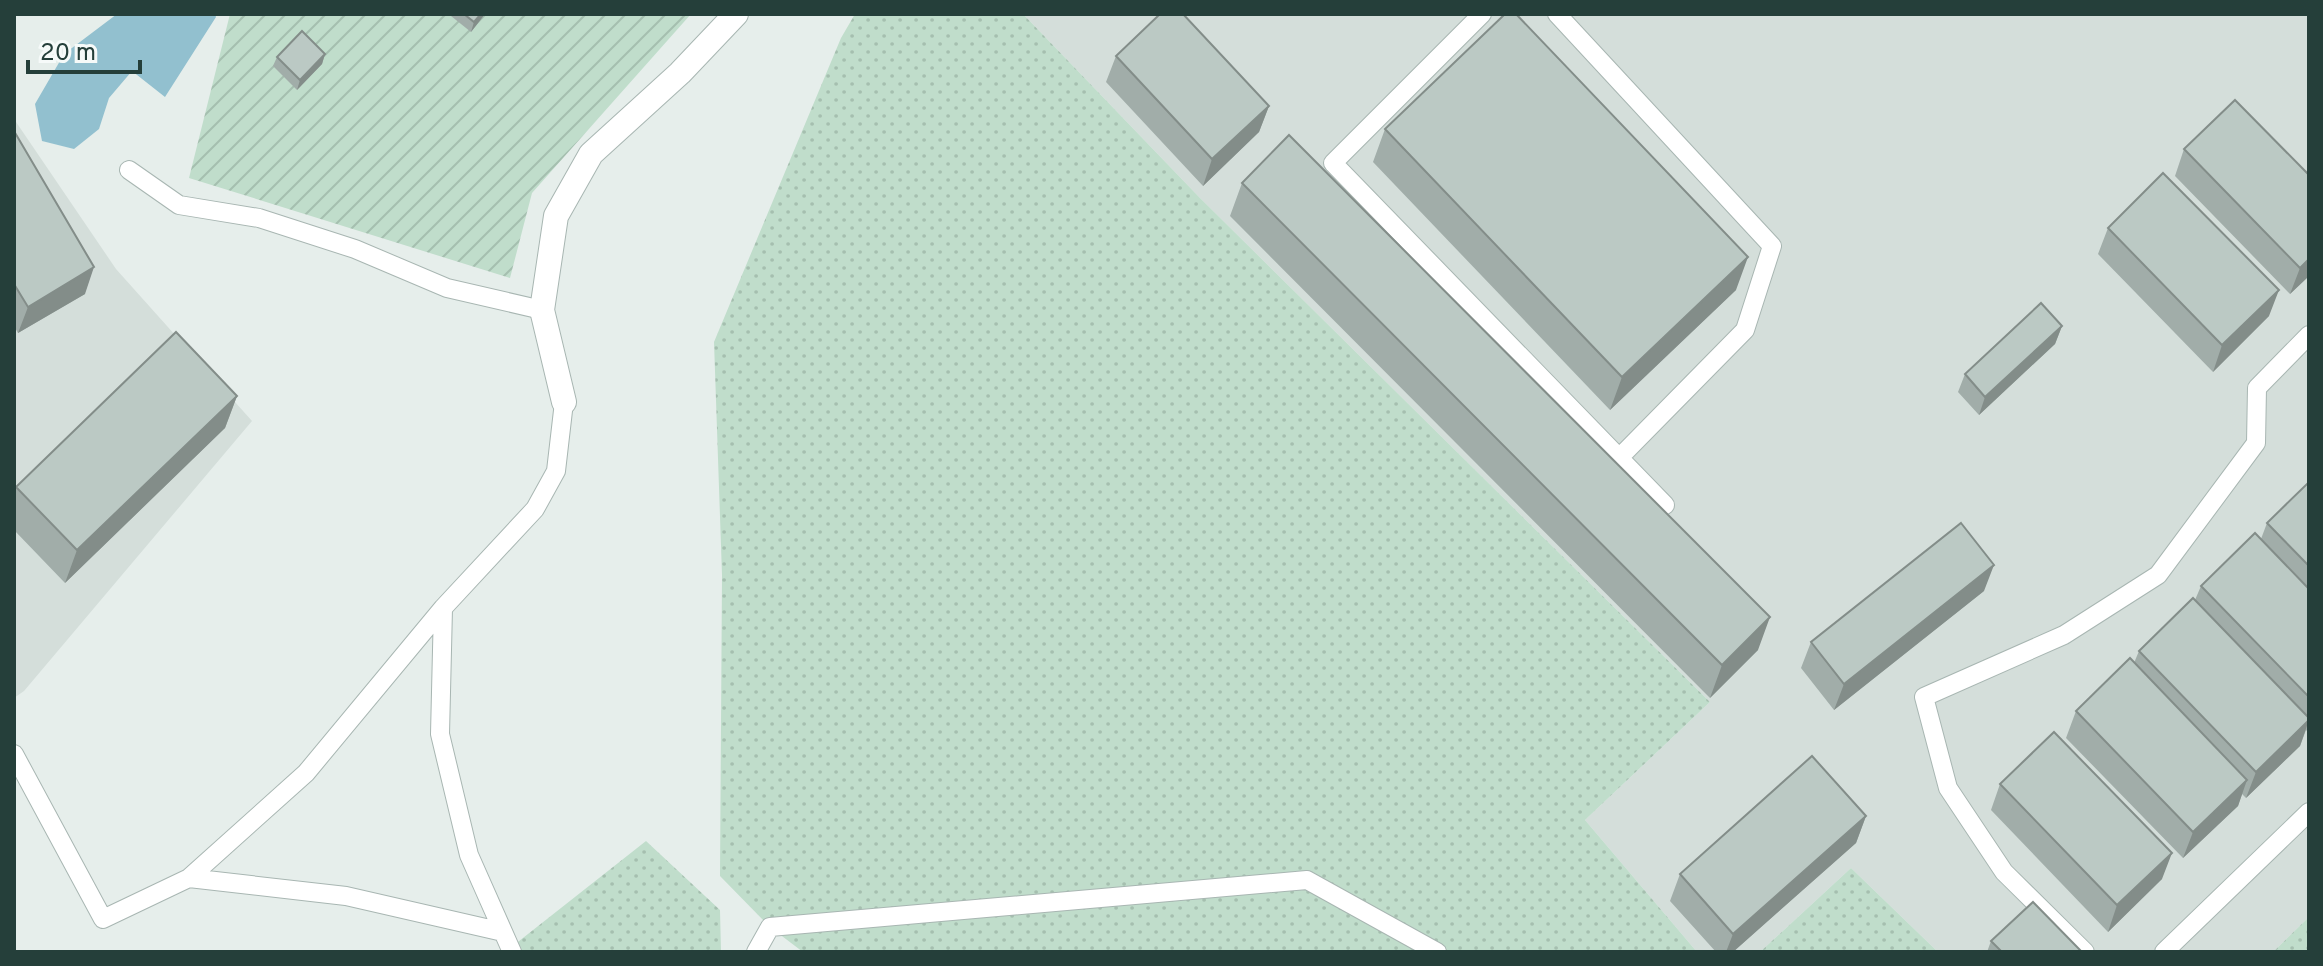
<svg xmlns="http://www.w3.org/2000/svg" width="2323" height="966" viewBox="0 0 2323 966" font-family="Overpass,sans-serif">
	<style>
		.built { fill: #d4deda }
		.grass { fill: url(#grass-dots) }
		.garden { fill: url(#garden-furrows) }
		.water { fill: #92c0cf }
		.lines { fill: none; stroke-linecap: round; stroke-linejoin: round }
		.lane-casing { stroke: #a8b6b2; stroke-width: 20 }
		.street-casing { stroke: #a8b6b2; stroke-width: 26 }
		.lane { stroke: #fff; stroke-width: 18 }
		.street { stroke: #fff; stroke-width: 24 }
		.wall { fill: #a1ada9 }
		.shaded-wall { fill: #838d89 }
		.building { fill: #bbc9c4; stroke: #838d89; stroke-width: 2 }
	</style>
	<defs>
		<pattern id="grass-dots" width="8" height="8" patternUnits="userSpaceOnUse" patternTransform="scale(2)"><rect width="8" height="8" fill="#c0ddcb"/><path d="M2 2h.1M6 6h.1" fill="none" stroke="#a5bfaf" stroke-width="1.8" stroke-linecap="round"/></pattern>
		<pattern id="garden-furrows" width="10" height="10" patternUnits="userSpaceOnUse" patternTransform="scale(2)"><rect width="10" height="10" fill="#c0ddcb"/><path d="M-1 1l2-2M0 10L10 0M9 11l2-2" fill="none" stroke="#a5bfaf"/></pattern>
	</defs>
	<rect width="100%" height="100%" fill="#e6eeeb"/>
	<path class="built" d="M1023,14H2309V917L2273,952H1938L1851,868L1760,952H1697L1585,820L1710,702L1200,198Z
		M14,119L116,269L252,421L24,691L14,698Z"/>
	<path class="grass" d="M855,14H1023L1200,198L1710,702L1585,820L1697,952H803L770,927L720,876L722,575L714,342L841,38Z
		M646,841L720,910L721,952H505Z
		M1851,868L1938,952H1760Z
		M2309,917V952H2273Z"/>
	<path class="garden" d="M230,14H691L532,193L510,278L189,178Z"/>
	<path class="water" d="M117,14H215L216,17L165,97L132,71L109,98L99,129L74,149L42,141L35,104L64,54Z"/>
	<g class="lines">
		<defs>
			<path id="lane" d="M1482,14L1333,163L1665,505
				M1557,14L1772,246L1745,330L1619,458
				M129,170L179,205L259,218L355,249L447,288L542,310
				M14,754L103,919L189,878L306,773L443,608
				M189,878L346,896L503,932
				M512,952L469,855L440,734L443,608L535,509L556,471L564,402
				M756,952L770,927L1307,880L1437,952
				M2085,952L2004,872L1948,788L1924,697L2064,635L2158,575L2256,443L2257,388L2309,335
				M2164,952L2309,812"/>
			<path id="street" d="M564,402L542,310L556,216L591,154L680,73L736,14"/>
		</defs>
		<use href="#lane" class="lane-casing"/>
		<use href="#street" class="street-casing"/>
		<use href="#lane" class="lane"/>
		<use href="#street" class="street"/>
	</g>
	<path class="wall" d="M451,14H485L471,32L451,16Z
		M325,54L322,64L297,90L273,66L277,57Z
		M1116,56L1269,106L1259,132L1203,186L1106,82Z
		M1385,129L1736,290L1610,410L1373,162Z
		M14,131L85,294L18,333L14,326Z
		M2184,149L2309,276L2290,294L2175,176Z
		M1242,183L1758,650L1710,698L1230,216Z
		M2108,228L2269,316L2213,372L2098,254Z
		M2062,326L2055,344L1979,415L1958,392L1965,374Z
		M237,396L225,428L65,583L14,530V492L16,487Z
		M2309,482V733L2306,730L2300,746L2246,798L2242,794L2238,806L2183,858L2066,738L2076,711L2134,663L2139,651L2195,600L2201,586L2261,539L2267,523Z
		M1984,591L1834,710L1801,668L1811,642Z
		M2000,784L2162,879L2108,932L1991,810Z
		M1866,816L1856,843L1733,952H1716L1670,901L1680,874Z
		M1991,941L2082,952H1987Z"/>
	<path class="shaded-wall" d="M481,14H485L471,32L474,22Z
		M325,54L322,64L297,90L300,80Z
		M1269,106L1259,132L1203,186L1212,159Z
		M1748,257L1736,290L1610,410L1622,377Z
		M2309,259V276L2290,294L2300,268Z
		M94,267L85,294L18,333L28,307Z
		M2279,290L2269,316L2213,372L2222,345Z
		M2062,326L2055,344L1979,415L1985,397Z
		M237,396L225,428L65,583L77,550Z
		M1994,565L1984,591L1834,710L1844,684Z
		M1770,617L1758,650L1710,698L1722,665Z
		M2309,720L2300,746L2246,798L2256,772Z
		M2247,780L2238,806L2183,858L2193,832Z
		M1866,816L1856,843L1733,952H1726L1733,934Z
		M2172,853L2162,879L2108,932L2117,905Z"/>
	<path class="building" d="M464,14H481L474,22Z
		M1160,14H1183L1269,106L1212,159L1116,56Z
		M1505,14H1516L1748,257L1622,377L1385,129Z
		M302,31L325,54L300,80L277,57Z
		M2235,100L2309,175V259L2300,268L2184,149Z
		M14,131L94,267L28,307L14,284Z
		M1289,135L1770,617L1722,665L1242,183Z
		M2163,173L2279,290L2222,345L2108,228Z
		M2041,303L2062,326L1985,397L1965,374Z
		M176,332L237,396L77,550L16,487Z
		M2309,482V566L2267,523Z
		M1961,523L1994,565L1844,684L1811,642Z
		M2255,533L2309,589V697L2201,586Z
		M2193,598L2309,718V720L2256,772L2139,651Z
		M2130,658L2247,780L2193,832L2076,711Z
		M2054,732L2172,853L2117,905L2000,784Z
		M1812,756L1866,816L1733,934L1680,874Z
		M2033,902L2082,952H2002L1991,941Z"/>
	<rect width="2323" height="966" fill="none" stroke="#253f3a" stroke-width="32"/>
	<path d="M28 60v12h112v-12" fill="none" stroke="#253f3a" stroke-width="4"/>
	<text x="40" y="60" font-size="24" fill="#253f3a" stroke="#f6faf9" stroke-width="6" paint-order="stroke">20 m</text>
</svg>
